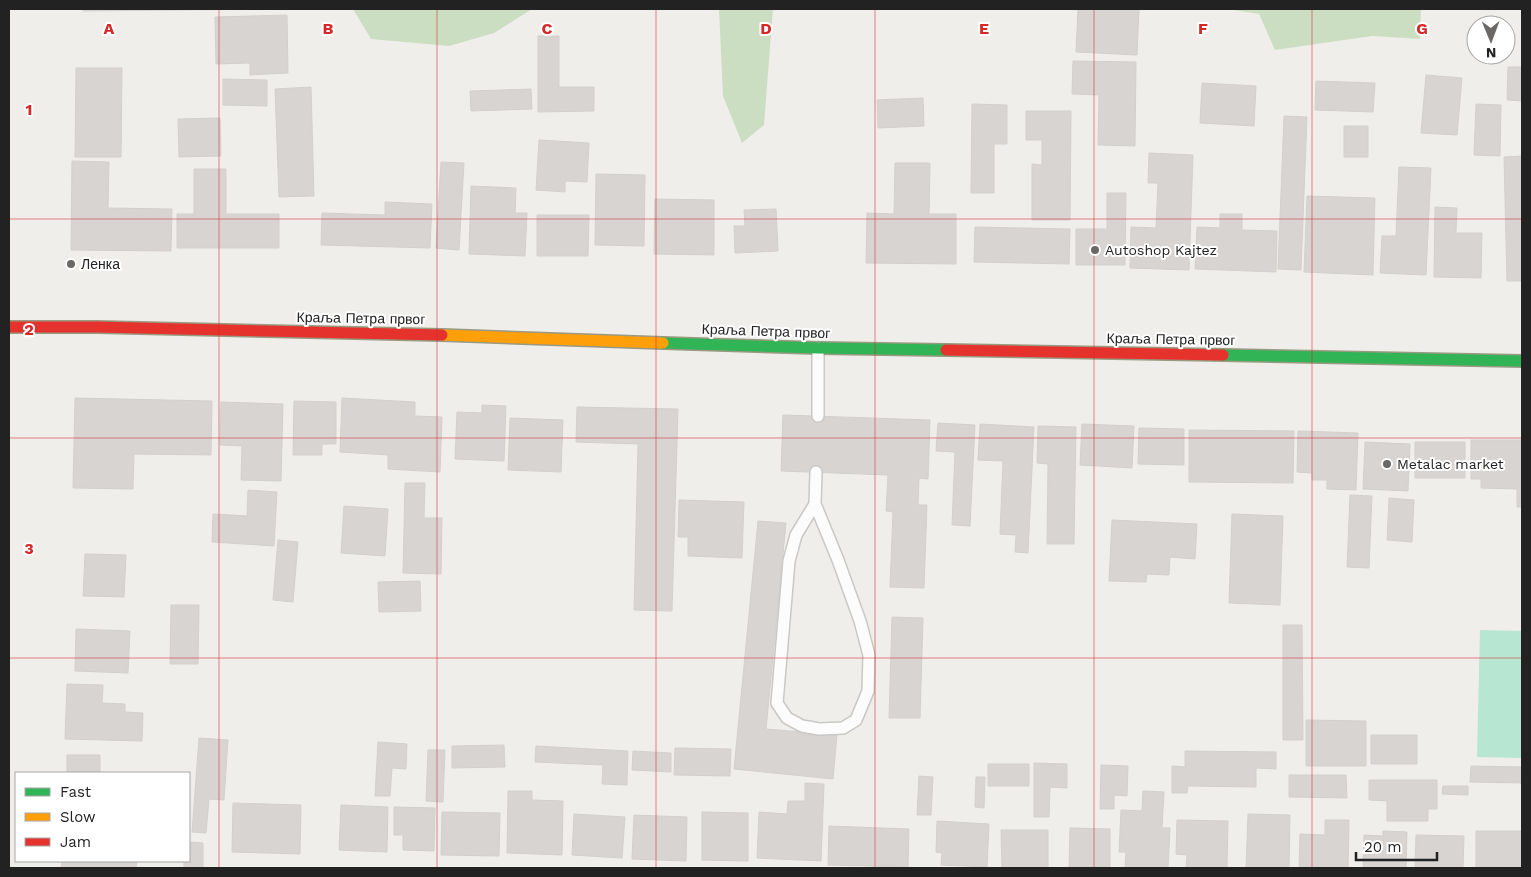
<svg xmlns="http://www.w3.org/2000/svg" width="1531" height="877" viewBox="0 0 1531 877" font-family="'Work Sans',sans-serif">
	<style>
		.forest { fill: #cbdec1 }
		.pitch { fill: #b7e6d2 }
		.building { fill: #d7d4d2; stroke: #d3d0cc }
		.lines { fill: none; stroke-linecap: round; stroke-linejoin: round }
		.lane-casing { stroke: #c9c8c7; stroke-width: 14 }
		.fast-casing { stroke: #999a82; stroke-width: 14 }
		.slow-casing { stroke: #999a82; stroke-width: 14 }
		.jam-casing { stroke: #999a82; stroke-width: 14 }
		.lane { stroke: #fdfcfc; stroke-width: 11 }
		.fast { stroke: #30b455; stroke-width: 11 }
		.slow { stroke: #ff9f0a; stroke-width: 11 }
		.jam { stroke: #e5322d; stroke-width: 11 }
		.grid { fill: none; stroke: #d62828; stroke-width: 1; stroke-opacity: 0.55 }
		.poi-dot { fill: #6a6968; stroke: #fff; stroke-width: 2 }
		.labels { text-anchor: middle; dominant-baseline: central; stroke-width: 4; stroke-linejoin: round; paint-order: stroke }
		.poi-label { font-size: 14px; fill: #222; stroke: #fff; text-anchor: start }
		.street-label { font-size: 14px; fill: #222; stroke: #fff }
		.grid-label { font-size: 16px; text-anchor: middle; font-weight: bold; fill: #d62828; stroke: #fff; stroke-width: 4; stroke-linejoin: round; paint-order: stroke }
	</style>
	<rect width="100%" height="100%" fill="#f0eeeb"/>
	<path class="forest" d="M353,9H532L494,33L449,46L371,39Z
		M719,9H773L764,125L742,143L723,96Z
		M1228,9H1421L1420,39L1372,36L1275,50L1259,14Z"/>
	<path class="pitch" d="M1480,630L1522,631L1521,758L1477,757Z"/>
	<path class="building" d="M83,9H279L83,11Z
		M1078,9H1139L1137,55L1076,52Z
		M287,15L288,73L250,75V63L216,64L215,17Z
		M538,36H559V87H594V111L538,112Z
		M1073,61L1136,62L1135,146L1098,145L1099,95L1072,94Z
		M1508,67H1522V101L1507,100Z
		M76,68H122L121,157H75Z
		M1426,75L1462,78L1457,135L1421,133Z
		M223,79L267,80V106L223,105Z
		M1316,81L1375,83L1373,112L1315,110Z
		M1202,83L1256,86L1254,126L1200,123Z
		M311,87L314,196L279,197L275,89Z
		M531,89L532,109L471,111L470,91Z
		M923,98L924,126L878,128L877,100Z
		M972,104L1007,105V144H994V193H971Z
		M1476,104L1501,105L1500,156L1474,155Z
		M1026,111H1071L1070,220H1032V164L1042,165V140H1026Z
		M1284,116L1307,117L1301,270L1278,269Z
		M220,118L221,156L179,157L178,119Z
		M1344,126H1368V157H1344Z
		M539,140L589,143L587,182L565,181V192L536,190Z
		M1149,153L1193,155L1189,270L1130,268L1131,227L1156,228L1158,183H1148Z
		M1522,156V281H1507L1504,157Z
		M72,161L109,162L108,208L172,209L171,251L71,250Z
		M441,162L464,163L459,250L436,248Z
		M895,163H930L929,214H956V264L866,263L867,213L894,214Z
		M1399,167L1431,168L1426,275L1380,273L1382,236H1396Z
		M194,169H226V214H279V248H177V214H194Z
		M596,174L645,175L644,246L595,245Z
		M471,186L516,188L515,213H527L525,256L469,254Z
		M1107,193H1126L1125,265H1076V229H1107Z
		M1307,196L1375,198L1373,275L1304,272Z
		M655,199L714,200V255L654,254Z
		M385,202L432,204L430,248L321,245L322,213L385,215Z
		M1435,207L1457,208L1456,233H1482L1481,278L1434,277Z
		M776,209L778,251L735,253L734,226H745L744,210Z
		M1220,214H1242V230L1277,231L1276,272L1195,269L1197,227L1220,228Z
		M537,215H589L588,256H537Z
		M975,227L1070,229L1069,264L974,262Z
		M75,398L212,401L211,455L134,454L133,489L73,488Z
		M342,398L415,402V416L442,417L440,472L388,469V455L340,452Z
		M294,401L336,402V444H322V455H293Z
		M221,402L283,404L281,481L241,480L242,446L220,445Z
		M482,405L506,406L504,461L455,459L457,412L482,413Z
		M577,407L678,409L672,611L634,610L638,444L576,442Z
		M783,415L930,420L928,479L919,478L918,505H927L924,588L890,587L893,512L886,511L888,475L781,471Z
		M510,418L563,420L561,472L508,470Z
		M938,423L975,425L970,526L952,525L955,452L936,451Z
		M980,424L1034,427L1028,553L1015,552L1016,535L1000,534L1003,461L978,460Z
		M1082,424L1134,426L1132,468L1080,465Z
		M1038,426L1076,427L1074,544H1047L1048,464L1037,463Z
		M1139,428L1184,429V465L1138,464Z
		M1189,430L1294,431L1293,483L1189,482Z
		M1298,431L1358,433L1356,490L1327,489V480H1312V473L1297,472Z
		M1471,440H1522V507H1517V489L1481,488V479H1471Z
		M1365,442L1410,444L1408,491L1363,489Z
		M1415,442H1465V478H1415Z
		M405,483H425L424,518H442L441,574L403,573Z
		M248,490L277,492L274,546L212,542L213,514L247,516Z
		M1350,495L1372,496L1369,568L1347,567Z
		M1389,498L1414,500L1412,542L1387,540Z
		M679,500L744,502L742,558L688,556V537H678Z
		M344,506L388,509L385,556L341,553Z
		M1232,514L1283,516L1280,605L1229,603Z
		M1112,520L1197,524L1195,559L1170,557L1169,575L1147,574L1146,582L1109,581Z
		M758,521L786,523L766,729L837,735L833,779L734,769Z
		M278,540L298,542L293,602L273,600Z
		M85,554L126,555L124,597L83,596Z
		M420,581L421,611L379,612L378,582Z
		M171,605H199L198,664H170Z
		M892,617L923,618L920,718H889Z
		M1283,625H1302L1303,740H1283Z
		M76,629L130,631L128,673L75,671Z
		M67,684L103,685L102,703L125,704V712L143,713L142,741L65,739Z
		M1306,720L1366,721V766H1306Z
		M1371,735H1417V764H1371Z
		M199,738L228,740L224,800L209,799L206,833L192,832Z
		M378,742L407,744L406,769L392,768L390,796H375Z
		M504,745L505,767L452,768V746Z
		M536,746L628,751L627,785L602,784L603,765L535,762Z
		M675,748L731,749L730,776L674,775Z
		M428,750H445L443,802L426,801Z
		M633,751L671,753V772L632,770Z
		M1185,751L1276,752V769L1256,768V787L1188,786L1187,793H1172V766L1185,767Z
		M67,755H100V773H67Z
		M1034,763L1067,764V788L1050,787L1049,817H1034Z
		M988,764H1029V786H988Z
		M1101,765L1128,766L1127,796L1114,795V809H1100Z
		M1471,766L1522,767V783L1470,782Z
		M1289,775H1346L1347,798L1289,797Z
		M919,776L933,777L931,815H917Z
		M976,777H985L984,808L975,807Z
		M1369,780H1437V809H1428V821H1387V801L1369,800Z
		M805,783L824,784L821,861L757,858L759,812L787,814L788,801H805Z
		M1443,786H1468V795L1442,794Z
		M508,791H532V800L563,801L562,855L507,853Z
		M1143,791L1164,792L1162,828H1170L1168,868H1125L1126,852H1119L1121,810L1142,811Z
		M233,803L301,805L300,854L232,852Z
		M341,805L388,807L387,852L339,850Z
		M394,807L435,808L434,851L403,850V835H394Z
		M442,812L500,813L499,856L441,855Z
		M702,812L748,813V861L702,860Z
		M574,814L625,817L622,858L572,855Z
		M1248,814L1290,815L1289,868H1246Z
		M634,815L687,817L686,861L632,859Z
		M1177,820L1228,821L1227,868H1186L1187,855L1176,854Z
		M1325,820H1349L1348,868H1299L1300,834L1325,835Z
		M937,821L989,824L987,867L941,865L942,853L936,852Z
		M829,826L909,829L908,867L828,865Z
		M1070,828L1110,829V867H1069Z
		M1001,830H1048V868H1002Z
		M1383,831L1407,832L1406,868H1363L1364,835L1383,836Z
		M1476,831H1522V868L1476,867Z
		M1416,835L1464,836L1463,868H1415Z
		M189,842L203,843V868H184V861H189Z
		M62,861H137L136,868H61Z"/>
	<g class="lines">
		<defs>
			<path id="lane" d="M818,416V348
				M815,504L838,560L860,621L869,655L868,691L856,720L843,728L819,729L802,726L787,718L777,703L789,561L796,535L815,504L816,472"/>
			<path id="fast" d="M663,343L818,348L946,350
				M1223,355L1522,361"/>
			<path id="slow" d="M442,335L663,343"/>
			<path id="jam" d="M9,327H97L442,335
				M946,350L1223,355"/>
		</defs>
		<use href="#lane" class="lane-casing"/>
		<use href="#fast" class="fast-casing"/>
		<use href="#slow" class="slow-casing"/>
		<use href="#jam" class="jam-casing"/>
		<use href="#lane" class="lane"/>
		<use href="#fast" class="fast"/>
		<use href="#slow" class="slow"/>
		<use href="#jam" class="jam"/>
	</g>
	<path class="grid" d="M219,9V868M437,9V868M656,9V868M875,9V868M1094,9V868M1312,9V868M9,219H1522M9,438H1522M9,658H1522"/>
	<g class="poi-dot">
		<circle cx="1095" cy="250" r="5"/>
		<circle cx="71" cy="264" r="5"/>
		<circle cx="1387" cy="464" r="5"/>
	</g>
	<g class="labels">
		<g class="poi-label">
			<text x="1105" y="250">Autoshop Kajtez</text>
			<text x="81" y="264">Ленка</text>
			<text x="1397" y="464">Metalac market</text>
		</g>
		<g class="street-label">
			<text transform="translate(361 318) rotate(1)">Краља Петра првог</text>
			<text transform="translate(766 331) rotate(2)">Краља Петра првог</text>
			<text transform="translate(1171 339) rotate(1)">Краља Петра првог</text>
		</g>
	</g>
	<g class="grid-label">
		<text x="109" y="34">A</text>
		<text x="328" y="34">B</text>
		<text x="547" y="34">C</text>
		<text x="766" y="34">D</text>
		<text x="984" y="34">E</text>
		<text x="1203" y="34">F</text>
		<text x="1422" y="34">G</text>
		<text x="29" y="115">1</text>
		<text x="29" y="335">2</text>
		<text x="29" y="554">3</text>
	</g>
	<rect width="1531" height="877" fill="none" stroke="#222222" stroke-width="20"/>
	<rect x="15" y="772" width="175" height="90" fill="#ffffff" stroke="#a7a7a7"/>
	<rect x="25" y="788" width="25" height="8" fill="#30b455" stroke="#a7a7a7"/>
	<text x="60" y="797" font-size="15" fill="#222222">Fast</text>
	<rect x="25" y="813" width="25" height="8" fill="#ff9f0a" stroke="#a7a7a7"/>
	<text x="60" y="822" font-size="15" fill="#222222">Slow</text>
	<rect x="25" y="838" width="25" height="8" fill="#e5322d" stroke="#a7a7a7"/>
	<text x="60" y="847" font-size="15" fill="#222222">Jam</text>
	<g transform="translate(1491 40) rotate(179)"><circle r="24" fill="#ffffff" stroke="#a7a7a7"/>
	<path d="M0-4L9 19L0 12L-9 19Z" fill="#6a6968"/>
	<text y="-8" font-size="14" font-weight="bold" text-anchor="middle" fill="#222222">N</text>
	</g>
	<path d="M1356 852v8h81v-8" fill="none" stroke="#222222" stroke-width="2.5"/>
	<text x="1364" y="852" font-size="15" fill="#222222" stroke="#ffffff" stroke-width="4" paint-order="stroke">20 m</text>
</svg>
